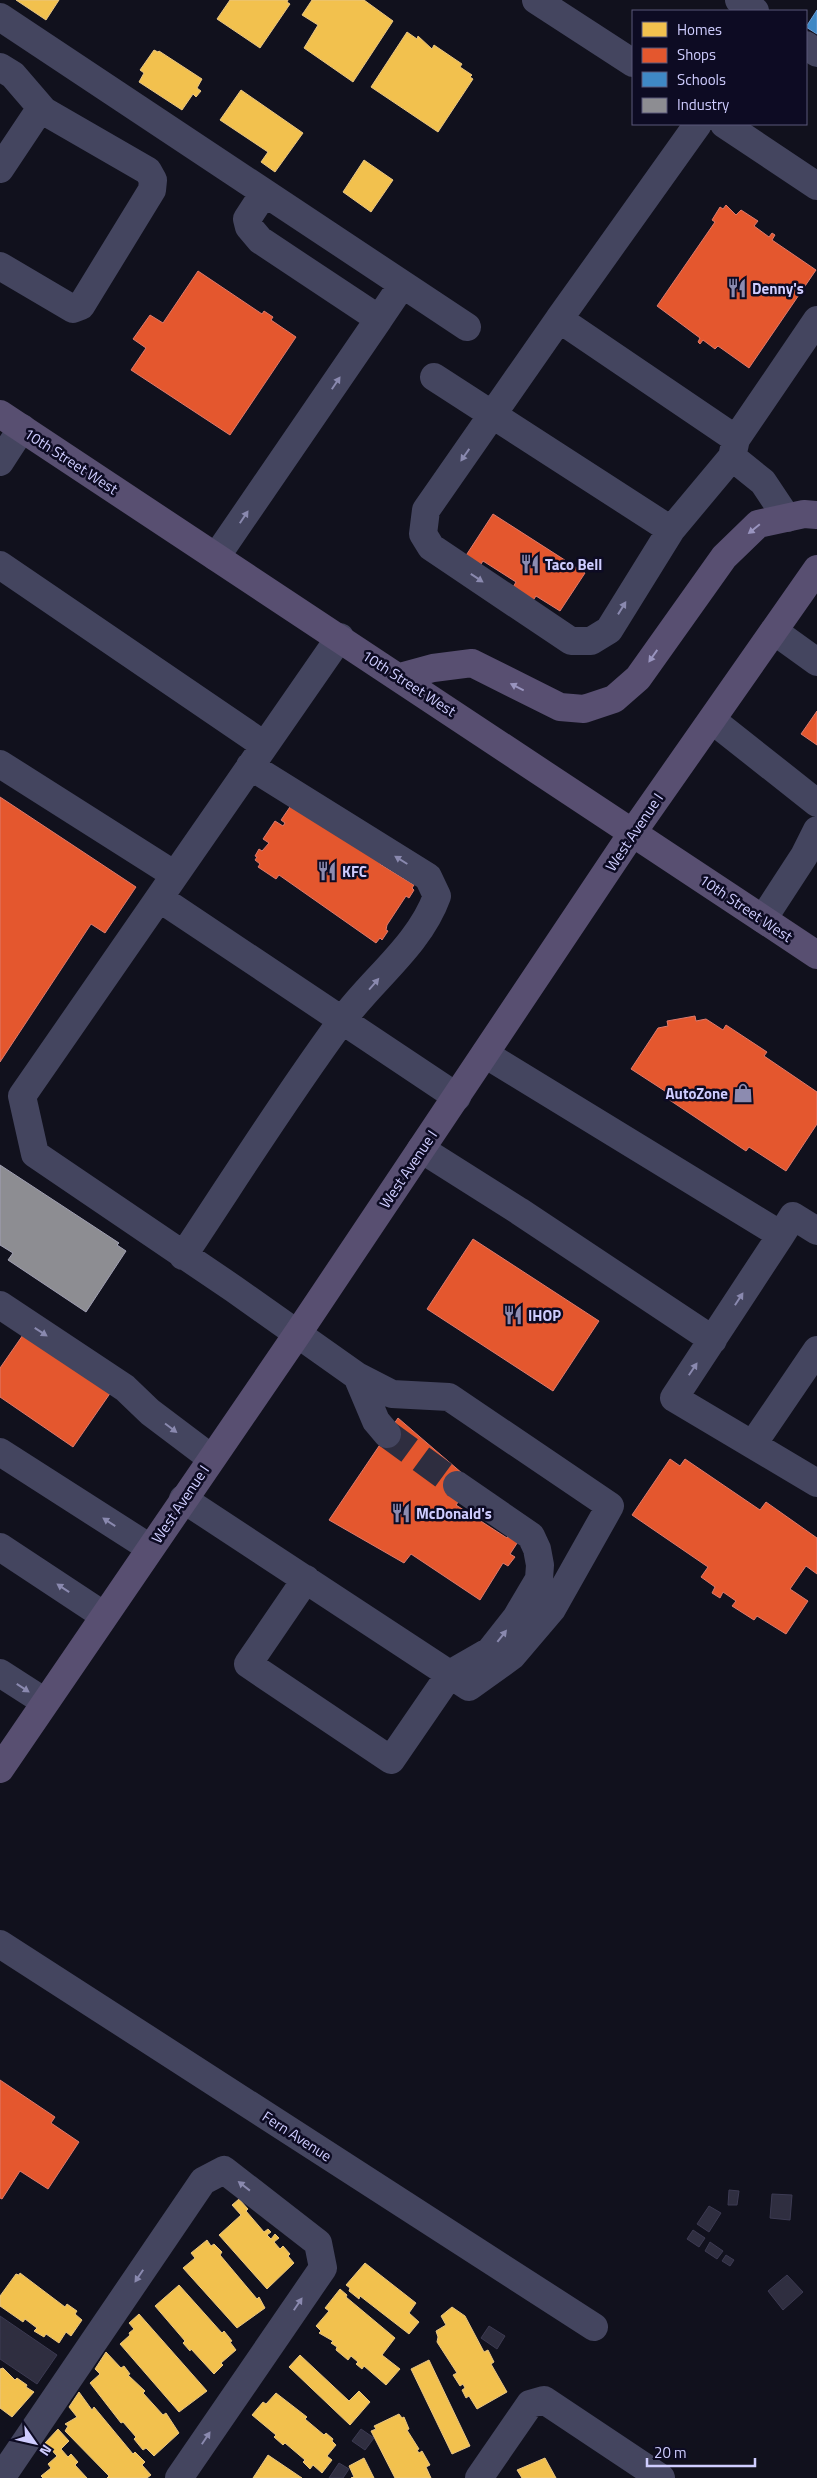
<svg xmlns="http://www.w3.org/2000/svg" width="817" height="2478" viewBox="0 0 817 2478" font-family="'Titillium Web',sans-serif">
	<style>
		.homes { fill: #f2c14e; stroke: #e8c583 }
		.shops { fill: #e4572e; stroke: #de7a6d }
		.schools { fill: #3f88c5; stroke: #6a9dd6 }
		.industry { fill: #8d8d92; stroke: #a1a0b3 }
		.building { fill: #2f2e40; stroke: #3c3a52 }
		.lines { fill: none; stroke-linecap: round; stroke-linejoin: round }
		.minor-tunnel { stroke: #2e2d3f; stroke-width: 28; stroke-dasharray: 28 14; stroke-linecap: butt }
		.minor { stroke: #44455f; stroke-width: 28 }
		.major { stroke: #584f71; stroke-width: 28 }
		.oneway { fill: #8a89af }
		.oneway2 { fill: #9994bf }
		.labels { text-anchor: middle; dominant-baseline: central; stroke-width: 5; stroke-linejoin: round; paint-order: stroke }
		.poi-label { font-size: 15px; font-weight: bold; fill: #cfcdff; stroke: #0d0b23; text-anchor: start }
		.street-label { font-size: 15px; fill: #cfcdff; stroke: #0d0b23 }
	</style>
	<rect width="100%" height="100%" fill="#11111d"/>
	<path class="homes" d="M16,0H59L46,20Z
		M230,0H288L287,2L290,4L260,48L217,19Z
		M312,0H364L393,21L353,82L304,48L318,25L302,15Z
		M407,32L417,39L418,36L432,49L434,45L462,64L460,67L472,75L470,77L473,79L438,132L371,87Z
		M154,50L158,52L159,51L202,79L197,88L201,91L196,97L193,94L182,110L139,82L144,73L140,70Z
		M241,90L303,133L275,172L261,162L268,152L220,120Z
		M364,160L393,180L371,212L343,192Z
		M239,2199L248,2209L246,2211L264,2232L268,2229L271,2232L267,2235L271,2239L275,2234L279,2238L274,2242L280,2249L283,2246L290,2254L288,2256L294,2263L267,2289L219,2235L241,2215L232,2205Z
		M207,2240L211,2246L214,2244L222,2252L220,2255L257,2299L259,2297L265,2308L237,2328L183,2268L195,2258L191,2253Z
		M365,2263L416,2303L409,2313L419,2322L409,2334L360,2296L359,2299L349,2291L350,2288L346,2285Z
		M20,2273L65,2307L67,2304L77,2311L75,2314L82,2320L71,2336L66,2332L59,2343L46,2334L44,2337L34,2331L37,2328L25,2319L23,2322L0,2306V2296L16,2274L19,2275Z
		M179,2285L222,2333L224,2331L232,2341L230,2342L236,2350L221,2363L223,2365L214,2374L191,2349L190,2351L183,2343L185,2341L155,2306Z
		M340,2289L347,2295L346,2297L395,2338L382,2355L400,2369L386,2385L364,2366L362,2369L356,2364L358,2362L351,2356L348,2360L336,2350L337,2347L331,2343L333,2341L319,2333L321,2331L316,2326L329,2311L325,2308Z
		M452,2307L465,2316L484,2352L488,2350L494,2362L491,2364L507,2392L477,2409L469,2396L466,2398L462,2390L465,2388L463,2384L460,2386L453,2375L457,2373L437,2342L438,2337L436,2331L446,2325L441,2316Z
		M139,2314L207,2391L179,2412L120,2344L130,2335L129,2333L134,2329L129,2323Z
		M106,2352L121,2368L124,2366L130,2374L128,2375L145,2391L143,2393L163,2415L166,2413L179,2433L154,2456L146,2448L143,2450L134,2439L136,2437L123,2422L121,2423L90,2383L100,2374L95,2369Z
		M300,2355L349,2401L359,2391L370,2402L350,2425L289,2367Z
		M429,2360L470,2446L452,2454L411,2369Z
		M3,2368L15,2380L17,2378L27,2385L26,2387L34,2392L12,2417L0,2408V2369Z
		M79,2392L92,2410L94,2407L133,2454L135,2452L145,2462L142,2465L151,2475L147,2478H107L109,2476L65,2431L68,2426L65,2424L77,2417L69,2407Z
		M276,2393L307,2417L305,2419L324,2435L326,2433L333,2439L332,2441L336,2445L327,2456L332,2460L322,2473L313,2465L310,2469L303,2462L305,2460L285,2443L283,2445L274,2437L276,2435L252,2415L263,2402L266,2404Z
		M399,2414L402,2418L404,2417L409,2429L407,2430L419,2449L417,2450L419,2453L422,2451L430,2465L426,2467L431,2478H395L371,2431L376,2429L374,2426Z
		M58,2429L69,2441L61,2449L68,2457L71,2454L78,2462L75,2465L87,2478H43L41,2476L51,2468L48,2464L57,2456L45,2443Z
		M268,2455L302,2478H253Z
		M364,2458L374,2478H351L354,2477L349,2466Z
		M545,2458L556,2478H522L517,2470Z"/>
	<path class="shops" d="M726,205L736,215L741,210L758,221L754,226L769,237L772,233L775,235L772,240L816,270L749,368L718,346L715,349L703,340L700,344L698,342L700,338L657,306L715,222L712,220L720,207L723,209Z
		M198,271L262,314L264,311L273,317L271,320L296,337L230,435L131,370L146,348L133,339L150,315L163,323Z
		M493,514L585,573L560,611L536,596L532,602L512,589L516,582L483,561L479,567L465,557Z
		M817,711V745L801,734Z
		M0,797L136,887L105,933L91,924L0,1062Z
		M292,804L382,860L380,864L414,885L412,888L414,890L409,898L406,896L387,925L386,930L388,931L382,940L380,938L376,943L279,875L276,879L258,867L260,864L255,860L257,857L255,856L259,849L262,851L269,843L263,839L275,821L283,826L285,823L281,820Z
		M695,1016L696,1021L706,1019L723,1030L726,1025L767,1052L764,1056L817,1092V1124L786,1171L749,1147L746,1151L668,1099L671,1095L631,1069L658,1028L668,1026L667,1021Z
		M473,1239L599,1321L553,1391L427,1309Z
		M25,1332L111,1392L73,1447L0,1397V1368Z
		M398,1418L463,1474L464,1494L456,1505L507,1538L509,1533L523,1534L510,1554L515,1557L508,1566L503,1563L480,1600L411,1554L404,1563L329,1520Z
		M670,1459L680,1466L685,1459L760,1510L766,1502L817,1538V1574L806,1566L790,1589L808,1601L786,1634L757,1616L754,1620L732,1606L736,1601L723,1592L720,1598L712,1593L715,1587L701,1577L708,1567L632,1515Z
		M0,2080L55,2117L51,2123L79,2142L48,2189L20,2171L2,2199L0,2198Z"/>
	<path class="schools" d="M817,10V34L806,27Z"/>
	<path class="industry" d="M0,1165L119,1243L117,1245L126,1251L86,1312L8,1260L13,1253L0,1245Z"/>
	<path class="building" d="M729,2190L739,2191L737,2205H728Z
		M772,2194L792,2195L790,2220L770,2218Z
		M709,2206L721,2213L709,2232L697,2224Z
		M693,2230L705,2238L699,2247L687,2239Z
		M710,2242L723,2251L717,2259L705,2251Z
		M726,2255L734,2260L730,2266L722,2261Z
		M787,2275L803,2292L783,2310L768,2291Z
		M0,2316L57,2355L37,2384L0,2359Z
		M489,2326L505,2336L497,2349L481,2338Z
		M361,2429L374,2438L365,2450L352,2441Z
		M339,2463L349,2469L343,2478H329Z"/>
	<g class="lines">
		<path class="minor-tunnel" d="M387,1434L457,1485"/>
		<path class="minor" d="M536,0L633,63
			M739,0L755,11
			M0,17L467,327
			M806,45L817,53
			M0,67L13,75L44,111
			M698,124L559,319L736,439
			M724,124L817,186
			M0,169L36,115L44,111L148,171L153,180L152,190L81,306L73,309L0,266
			M264,193L247,219L249,227L260,240L379,319L402,285
			M559,319L426,510L423,534L431,547L571,641H591L609,630L671,530
			M434,377L671,530L732,457L763,482L787,518
			M732,457L736,439L817,320
			M0,462L22,428
			M216,557L379,319
			M0,565L264,745
			M774,631L817,662
			M712,720L817,803
			M0,764L175,875L22,1096L35,1154L234,1289L357,1376L392,1394L449,1397L610,1506L552,1609L512,1656L469,1687L183,1499
			M175,875L340,637
			M159,898L457,1097
			M763,919L804,856L817,830
			M485,1054L781,1235L793,1216L817,1231
			M421,1149L519,1211L713,1340
			M781,1235L674,1398L817,1483
			M183,1256C235,1178 285,1098 341,1022C371,980 419,946 437,896L428,877L250,766
			M0,1305L125,1388L150,1412L211,1458
			M357,1376L376,1421L387,1434
			M753,1444L817,1350
			M0,1452L150,1548
			M0,1547L103,1615
			M306,1579L248,1664L391,1760L450,1674L490,1651L516,1618L539,1579L540,1565L537,1549L531,1536L457,1485
			M0,1673L45,1702
			M0,1944L594,2327
			M1,2478L203,2181L224,2170L318,2243L323,2268L179,2478
			M479,2478L530,2404L544,2400L661,2478"/>
		<path class="major" d="M0,414L817,955
			M400,677L433,668L472,663L560,707L584,709L614,699L638,678L724,557L758,524L804,514L817,515
			M0,1769L298,1333L633,832L817,569"/>
	</g>
	<defs><path id="oneway-solid" d="M-6-.8H1V-3.2L6.5 0L1 3.2V.8H-6Z" transform="scale(1.25)"/></defs>
	<g class="oneway">
		<use href="#oneway-solid" transform="translate(336 383) rotate(-56)"/>
		<use href="#oneway-solid" transform="translate(465 455) rotate(125)"/>
		<use href="#oneway-solid" transform="translate(244 517) rotate(-56)"/>
		<use href="#oneway-solid" transform="translate(477 578) rotate(34)"/>
		<use href="#oneway-solid" transform="translate(622 608) rotate(-58)"/>
		<use href="#oneway-solid" transform="translate(401 860) rotate(-148)"/>
		<use href="#oneway-solid" transform="translate(374 984) rotate(-49)"/>
		<use href="#oneway-solid" transform="translate(739 1299) rotate(-57)"/>
		<use href="#oneway-solid" transform="translate(41 1332) rotate(33)"/>
		<use href="#oneway-solid" transform="translate(693 1369) rotate(-56)"/>
		<use href="#oneway-solid" transform="translate(171 1428) rotate(37)"/>
		<use href="#oneway-solid" transform="translate(109 1522) rotate(-147)"/>
		<use href="#oneway-solid" transform="translate(63 1588) rotate(-146)"/>
		<use href="#oneway-solid" transform="translate(502 1636) rotate(-52)"/>
		<use href="#oneway-solid" transform="translate(23 1688) rotate(33)"/>
		<use href="#oneway-solid" transform="translate(244 2186) rotate(-142)"/>
		<use href="#oneway-solid" transform="translate(139 2276) rotate(124)"/>
		<use href="#oneway-solid" transform="translate(298 2304) rotate(-56)"/>
		<use href="#oneway-solid" transform="translate(206 2438) rotate(-56)"/>
	</g>
	<g class="oneway2">
		<use href="#oneway-solid" transform="translate(754 529) rotate(141)"/>
		<use href="#oneway-solid" transform="translate(653 656) rotate(125)"/>
		<use href="#oneway-solid" transform="translate(517 687) rotate(-153)"/>
	</g>
	<defs>
		<symbol id="restaurant-bare" viewBox="-9 -9 18 18"><path d="M-5-6h1v4h1v-4h1v4h1v-4h1v5L-1.5 .5V6h-2V.5L-5-1ZM5-6V6H3V1.5H1.5Q1.5-4 5-6Z" fill="#8c8bb0" stroke="#0d0b23" stroke-width="2.5" paint-order="stroke"/></symbol>
		<symbol id="shop-bare" viewBox="-9 -9 18 18"><path d="M-5-2.5h2.3a2.7 3.5 0 0 1 5.4 0H5L5.5 6h-11ZM-1.5-2.5h3a1.5 2.3 0 0 0-3 0Z" fill="#8c8bb0" stroke="#0d0b23" stroke-width="2.5" paint-order="stroke"/></symbol>
	</defs>
	<g fill-rule="evenodd">
		<use href="#restaurant-bare" x="723" y="274" width="28" height="28"/>
		<use href="#restaurant-bare" x="516" y="550" width="28" height="28"/>
		<use href="#restaurant-bare" x="313" y="857" width="28" height="28"/>
		<use href="#shop-bare" x="729" y="1079" width="28" height="28"/>
		<use href="#restaurant-bare" x="499" y="1301" width="28" height="28"/>
		<use href="#restaurant-bare" x="387" y="1499" width="28" height="28"/>
	</g>
	<g class="labels">
		<g class="poi-label">
			<text x="752" y="288">Denny's</text>
			<text x="545" y="564">Taco Bell</text>
			<text x="342" y="871">KFC</text>
			<text x="728" y="1093" text-anchor="end">AutoZone</text>
			<text x="528" y="1315">IHOP</text>
			<text x="416" y="1513">McDonald's</text>
		</g>
		<g class="street-label">
			<text transform="translate(71 461) rotate(33)">10th Street West</text>
			<text transform="translate(409 683) rotate(33)">10th Street West</text>
			<text transform="translate(634 832) rotate(-56)">West Avenue I</text>
			<text transform="translate(746 908) rotate(34)">10th Street West</text>
			<text transform="translate(408 1169) rotate(-56)">West Avenue I</text>
			<text transform="translate(180 1504) rotate(-56)">West Avenue I</text>
			<text transform="translate(297 2136) rotate(33)">Fern Avenue</text>
		</g>
	</g>
	<rect x="632" y="10" width="175" height="115" fill="#0d0b23" stroke="#5b597b"/>
	<rect x="642" y="22" width="25" height="15" fill="#f2c14e" stroke="#5b597b"/>
	<text x="677" y="35" font-size="15" fill="#cfcdff">Homes</text>
	<rect x="642" y="48" width="25" height="15" fill="#e4572e" stroke="#5b597b"/>
	<text x="677" y="60" font-size="15" fill="#cfcdff">Shops</text>
	<rect x="642" y="72" width="25" height="15" fill="#3f88c5" stroke="#5b597b"/>
	<text x="677" y="85" font-size="15" fill="#cfcdff">Schools</text>
	<rect x="642" y="98" width="25" height="15" fill="#8d8d92" stroke="#5b597b"/>
	<text x="677" y="110" font-size="15" fill="#cfcdff">Industry</text>
	<g transform="translate(35 2443) rotate(124)" stroke="#0d0b23" stroke-width="4" paint-order="stroke">
	<path d="M0-4L9 19L0 12L-9 19Z" fill="#cfcdff"/>
	<text y="-8" font-size="14" font-weight="bold" text-anchor="middle" fill="#cfcdff">N</text>
	</g>
	<path d="M647 2458v8h108v-8" fill="none" stroke="#cfcdff" stroke-width="2.5"/>
	<text x="654" y="2458" font-size="15" fill="#cfcdff" stroke="#0d0b23" stroke-width="4" paint-order="stroke">20 m</text>
</svg>
